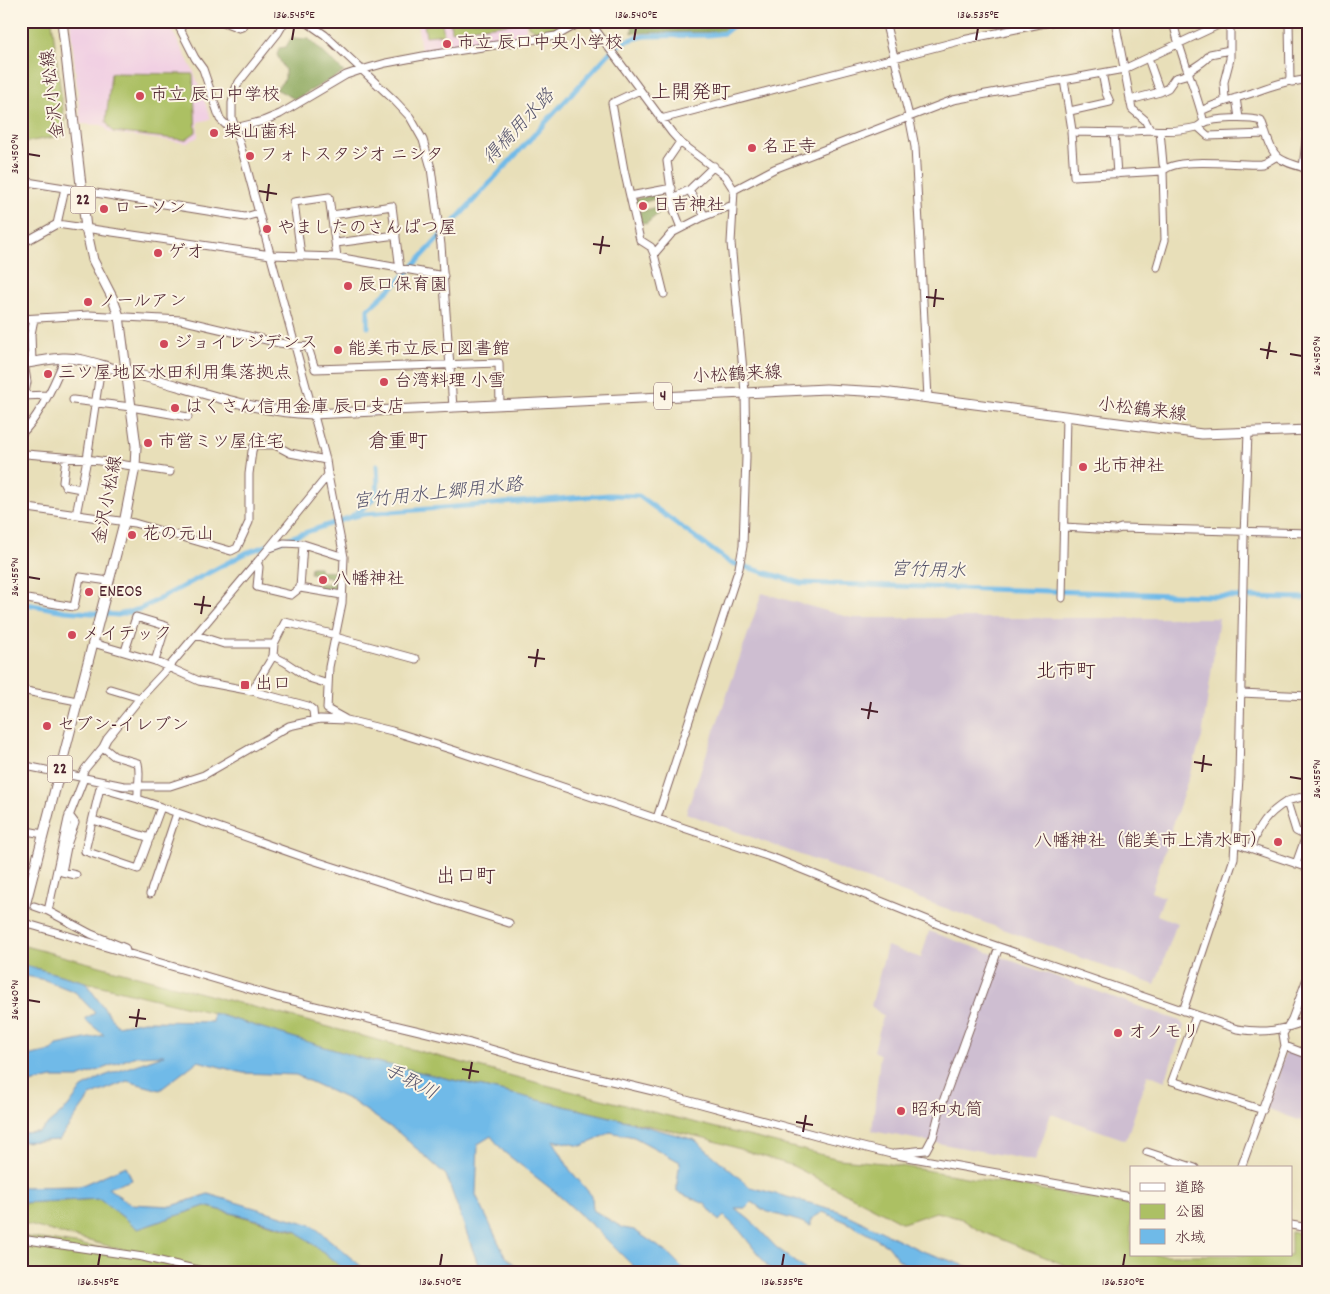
<svg xmlns="http://www.w3.org/2000/svg" width="1330" height="1294" viewBox="0 0 1330 1294" font-family="Dekko,'Klee One',sans-serif">
	<style>
		.built { fill: #f1d0e3 }
		.industrial { fill: #cebed1 }
		.green { fill: #acc064; stroke: #7b7048 }
		.forest { fill: #89a65a; stroke: #6a6242 }
		.water { fill: #6fbae8; stroke: #5c6c8a }
		.lines { fill: none; stroke-linecap: round; stroke-linejoin: round }
		.canal { stroke: #6fbae8; stroke-width: 5 }
		.minor-casing { stroke: #81625d; stroke-width: 9 }
		.major-casing { stroke: #81625d; stroke-width: 11 }
		.minor { stroke: #fff; stroke-width: 7 }
		.major { stroke: #fff; stroke-width: 9 }
		.ticks { fill: none; stroke: #4a1f2b; stroke-width: 2 }
		.poi-dot { fill: #d1495b; stroke: #fcf5e5; stroke-width: 2 }
		.labels { text-anchor: middle; dominant-baseline: central; stroke-width: 4; stroke-linejoin: round; paint-order: stroke }
		.shield { fill: #fcf5e5; stroke: #7f5f63; stroke-width: 1 }
		.shield-label { font-size: 16px; font-weight: bold; fill: #4a1f2b }
		.poi-label { font-size: 18px; fill: #4a1f2b; stroke: #fcf5e5; text-anchor: start }
		.street-label { font-size: 18px; fill: #4a1f2b; stroke: #fcf5e5 }
		.water-label { font-size: 19px; font-style: italic; fill: #57556d; stroke: #fcf5e5 }
		.quarter-label { font-size: 20px; fill: #4a1f2b; stroke: #fcf5e5 }
		.neatline { fill: none; stroke: #4a1f2b; stroke-width: 2 }
		.ticks-label { font-size: 12px; text-anchor: middle; fill: #4a1f2b }
	</style>
	<rect width="100%" height="100%" fill="#fcf5e5"/>
	<filter id="ink" filterUnits="userSpaceOnUse"><feTurbulence type="fractalNoise" baseFrequency=".02" numOctaves="2"/><feDisplacementMap in="SourceGraphic" scale="10" xChannelSelector="R" yChannelSelector="G"/><feConvolveMatrix kernelMatrix="1 2 1 2 8 2 1 2 1" color-interpolation-filters="sRGB"/></filter>
	<filter id="wash" filterUnits="userSpaceOnUse"><feTurbulence type="fractalNoise" baseFrequency=".0096" numOctaves="4" result="noise"/><feDisplacementMap in="SourceGraphic" scale="20" xChannelSelector="R" yChannelSelector="G"/><feGaussianBlur stdDeviation="1.12" result="paint"/><feColorMatrix in="noise" values="0 0 0 0 0 0 0 0 0 0 0 0 0 0 0 0 0 1.4 0 .05"/><feComposite in="paint" operator="in"/></filter>
	<g filter="url(#wash)">
		<rect width="100%" height="100%" fill="#e8dfb9"/>
		<path class="built" d="M70,21H167L194,72L211,119L198,122V137L187,143L110,133L102,125L81,124Z
			M417,21H525L527,36L421,52Z"/>
		<path class="industrial" d="M762,593L852,618H1219L1202,737L1151,892L1164,897L1157,915L1177,923L1155,985L686,813Z
			M929,931L1180,1021L1184,1026L1165,1081L1148,1074L1126,1140L1051,1114L1035,1161L872,1131L880,1055L874,1051L883,1016L871,1006L887,946L921,958Z
			M1286,1051L1309,1059V1124L1266,1108Z"/>
		<path class="green" d="M21,21H52L66,135L21,143Z
			M450,21H516L517,23L451,31Z
			M527,21H567L555,29L539,32L528,26Z
			M442,23L444,34L426,36L424,25Z
			M111,73L193,74L196,132L185,140L113,132L106,122Z
			M21,945L546,1085L839,1159L883,1163L1131,1205V1255H1291V1232L1309,1235V1273H1088L1082,1272L978,1230L962,1219L936,1212L903,1223L793,1166L705,1138L619,1119L364,1059L213,1013L85,982L21,964Z
			M100,1199L138,1229L205,1206L298,1232L349,1273H21V1236L135,1253L21,1223V1203Z"/>
		<path class="forest" d="M633,21H733L727,32L632,33Z
			M291,38L309,39L344,72L295,99L276,89L285,79V70L277,55L279,48L286,47Z
			M656,194L659,198L637,204L640,212L656,207L664,209L646,224L639,221L633,200Z
			M311,567H319L320,571L338,572L339,593L317,590L318,583L329,584L331,577L310,573Z"/>
		<path class="water" d="M21,964L85,982L117,1026L144,1021L212,1022L213,1013L364,1059L619,1119L695,1140L750,1187L839,1211L922,1251L975,1269L994,1273H931L907,1266L897,1258L887,1245L846,1222L823,1212L811,1219V1226L799,1221L765,1211L752,1202L746,1208H735L751,1221L776,1247L810,1273H773L740,1231L724,1216L719,1221L705,1204L677,1192V1182L680,1162L634,1137L610,1132L596,1140L581,1146L553,1140L570,1170L592,1196L593,1210L623,1228L634,1230L668,1253L682,1267L690,1273H640L595,1228L555,1192L504,1152L491,1136L478,1144L476,1195L505,1256L524,1273H481L446,1175L399,1133L352,1101L296,1075L243,1073L198,1061L160,1090L127,1081L90,1096L59,1140L21,1142V1133L39,1132L68,1107L82,1088L104,1076L164,1055L136,1056L78,1078H52L21,1085V1057L52,1051L57,1045L104,1035L84,1019L95,1013L75,992L45,980L21,975Z
			M126,1166L132,1180L108,1188L130,1204L172,1206L208,1194L312,1225L362,1267L379,1273H349L295,1230L205,1206L138,1229L100,1199L21,1203V1187L80,1186Z"/>
		<g class="lines">
			<path class="canal" d="M368,327V309L402,278L615,47L626,41L644,36L709,35L724,33L739,21
				M353,515C379,498 379,496 377,465
				M1247,597L1309,598
				M21,603L65,611L118,615L140,609L248,552L351,517L364,514L609,495L639,496L729,562L801,583L1239,597"/>
		</g>
	</g>
	<g filter="url(#ink)">
		<g class="lines">
			<defs>
				<path id="minor" d="M176,21L195,58L203,69L220,119L225,124L235,128L263,121L280,114L346,75L361,70L386,63L423,56L556,36L583,21
					M221,21L239,28L242,27L245,21
					M285,21L278,33L239,82L235,90L232,103V118L246,165L326,460L328,475L269,548L168,668L140,698L107,739L103,747L114,756L138,763C141,775 137,787 138,799L306,858L509,923
					M305,21L325,35L395,101L410,117L423,140L431,168L441,245L453,407
					M589,21L672,133L681,143L725,176L734,190L731,243L745,392L746,457L743,546L739,568L657,818
					M885,21L909,116L915,147L928,398
					M1115,21L1132,109L1145,120L1150,130C1165,131 1182,131 1197,127C1199,126 1201,124 1203,123C1215,118 1249,117 1261,121C1275,157 1270,159 1309,169
					M1173,21C1180,56 1196,88 1204,123
					M1148,58L1160,92
					M1188,72C1196,65 1205,63 1210,54L1230,50
					M1064,80L1072,130L1071,132L1074,176L1163,171C1178,156 1240,166 1262,164C1267,163 1271,159 1276,157
					M1290,81L1292,82L1309,79
					M640,90L612,103L624,170L640,240L651,247L654,254L664,294
					M1236,98L1239,118
					M1130,100L1160,92L1168,88L1175,78L1189,74
					M1225,100L1224,82L1230,59V28L1228,21
					M1070,111L1110,102L1106,93L1102,73
					M1201,111C1218,102 1235,99 1252,93C1265,88 1276,84 1290,81L1289,21
					M661,119L963,40L1055,21
					M1198,127L1208,136L1266,134
					M1160,131L1163,164L1165,169
					M1071,132L1130,133L1133,131L1150,130
					M1114,133L1117,174
					M680,142L667,161L674,210L681,228
					M1303,168L1309,114
					M21,181L245,217L259,213
					M689,190L705,216
					M734,190L774,169L953,100L1124,69L1227,21
					M630,196L672,188
					M673,198L689,190L714,166
					M332,215L392,206L400,270
					M57,224L65,188
					M336,243L396,235
					M21,244L57,224L271,255L337,257L444,276
					M654,254L672,233L705,216L733,205
					M301,255L294,202L329,197L337,257
					M1157,267L1165,240L1163,171
					M21,319L89,315L181,320L279,343L308,347L315,369L499,363L500,404
					M32,362L31,334L34,319
					M23,396L47,395
					M73,400L131,407L188,417
					M21,414L27,382L24,363
					M21,434C39,418 56,380 65,358
					M26,454L87,459L170,472
					M66,458L63,482L65,486L81,489
					M328,475L344,557L342,603L329,667L327,709L345,719
					M21,507L134,523L231,551L237,548L249,522V474L252,451L254,445H275L290,453L326,460
					M76,515L87,459L101,366
					M1064,527L1115,530L1121,528L1309,533
					M270,548L284,543L303,544L344,557
					M257,562L259,567L257,587L291,595L300,588L342,595
					M300,588L303,544
					M21,598L74,607L80,577L109,581
					M1062,598L1066,417
					M196,635L224,644H274
					M335,637L416,659
					M93,643L155,661L199,681L252,691L308,706L313,710L314,720
					M125,651L136,617L166,626L155,661
					M273,656L285,662L309,678L328,684
					M110,689L140,698
					M21,690L77,701
					M252,691L273,656L274,644L285,622L336,635
					M1241,693L1309,696
					M21,765L124,786H170L204,775L289,726L320,719L347,720L392,731L453,750L776,859L970,937L1237,1029C1266,1034 1282,1030 1309,1020
					M81,777L85,769L103,747
					M21,778L24,766
					M138,799L100,788L85,851L138,869L161,807
					M1287,802L1296,831L1306,836
					M69,815L75,823L68,842L62,872L76,875
					M93,820L150,838
					M21,830L43,834
					M1235,843L1309,868
					M1251,848C1257,827 1267,814 1286,802C1293,798 1302,798 1309,795
					M1296,864L1306,836H1308
					M150,894L177,813
					M34,906L48,911L91,934L125,948L127,954
					M48,911L68,819L84,778
					M21,922L277,997L470,1043L549,1066L653,1091L827,1138L891,1154L1131,1197
					M1183,1011L1234,858L1239,777L1244,536L1248,433
					M1196,1016L1172,1081L1263,1110
					M1285,1046L1309,1055
					M1147,1152L1195,1168
					M896,1153L926,1150L933,1137L940,1110L999,947
					M1241,1168L1285,1046L1283,1034L1292,1019L1309,973
					M1291,1225L1309,1228
					M21,1239L143,1257L211,1273"/>
				<path id="major" d="M21,364C35,362 49,359 63,358C81,357 102,366 119,370C184,385 246,412 313,414L826,389L883,392L1202,434L1309,430
					M21,921L124,523L135,467L136,446L119,316L112,297L93,260L86,228L62,21"/>
			</defs>
			<use href="#minor" class="minor-casing"/>
			<use href="#major" class="major-casing"/>
			<use href="#minor" class="minor"/>
			<use href="#major" class="major"/>
		</g>
	</g>
	<path class="ticks" d="M292,40L294,28M634,40L636,28M976,40L978,28M28,154L40,156M259,191L277,194M267,201L269,184M593,244L610,246M600,254L603,236M926,297L944,299M934,307L936,289M1260,349L1277,352M1290,354L1302,356M1267,359L1270,342M28,577L40,579M194,604L211,606M201,614L204,596M528,657L545,659M535,667L538,649M861,709L878,712M868,719L871,702M1194,762L1212,765M1202,772L1204,755M1290,777L1302,779M28,1000L40,1002M129,1017L146,1019M136,1027L139,1009M462,1069L479,1072M469,1079L472,1062M796,1122L813,1125M803,1132L806,1115M98,1266L100,1254M440,1266L442,1254M782,1266L784,1254M1123,1266L1125,1254"/>
	<g class="poi-dot">
		<circle cx="447" cy="44" r="5"/>
		<circle cx="140" cy="96" r="5"/>
		<circle cx="214" cy="133" r="5"/>
		<circle cx="752" cy="148" r="5"/>
		<circle cx="250" cy="156" r="5"/>
		<circle cx="643" cy="206" r="5"/>
		<circle cx="104" cy="209" r="5"/>
		<circle cx="267" cy="229" r="5"/>
		<circle cx="158" cy="253" r="5"/>
		<circle cx="348" cy="286" r="5"/>
		<circle cx="88" cy="302" r="5"/>
		<circle cx="164" cy="344" r="5"/>
		<circle cx="338" cy="350" r="5"/>
		<circle cx="48" cy="374" r="5"/>
		<circle cx="384" cy="382" r="5"/>
		<circle cx="175" cy="408" r="5"/>
		<circle cx="148" cy="443" r="5"/>
		<circle cx="1083" cy="467" r="5"/>
		<circle cx="132" cy="535" r="5"/>
		<circle cx="323" cy="580" r="5"/>
		<circle cx="89" cy="592" r="5"/>
		<circle cx="72" cy="635" r="5"/>
		<rect x="240" y="680" width="10" height="10" rx="2.5"/>
		<circle cx="47" cy="726" r="5"/>
		<circle cx="1278" cy="842" r="5"/>
		<circle cx="1118" cy="1033" r="5"/>
		<circle cx="901" cy="1111" r="5"/>
	</g>
	<g class="labels">
		<g class="shield">
			<rect x="70.5" y="186.5" width="25" height="27" rx="4"/>
			<rect x="654" y="382.5" width="18" height="27" rx="4"/>
			<rect x="47.5" y="755.5" width="25" height="27" rx="4"/>
		</g>
		<g class="shield-label">
			<text x="83" y="200">22</text>
			<text x="663" y="396">4</text>
			<text x="60" y="769">22</text>
		</g>
		<g class="poi-label">
			<text x="457" y="44">市立 辰口中央小学校</text>
			<text x="150" y="96">市立 辰口中学校</text>
			<text x="224" y="133">柴山歯科</text>
			<text x="762" y="148">名正寺</text>
			<text x="260" y="156">フォトスタジオ ニシタ</text>
			<text x="653" y="206">日吉神社</text>
			<text x="114" y="209">ローソン</text>
			<text x="277" y="229">やましたのさんぱつ屋</text>
			<text x="168" y="253">ゲオ</text>
			<text x="358" y="286">辰口保育園</text>
			<text x="98" y="302">ノールアン</text>
			<text x="174" y="344">ジョイレジデンス</text>
			<text x="348" y="350">能美市立辰口図書館</text>
			<text x="58" y="374">三ツ屋地区水田利用集落拠点</text>
			<text x="394" y="382">台湾料理 小雪</text>
			<text x="185" y="408">はくさん信用金庫 辰口支店</text>
			<text x="158" y="443">市営ミツ屋住宅</text>
			<text x="1093" y="467">北市神社</text>
			<text x="142" y="535">花の元山</text>
			<text x="333" y="580">八幡神社</text>
			<text x="99" y="592">ENEOS</text>
			<text x="82" y="635">メイテック</text>
			<text x="255" y="685">出口</text>
			<text x="57" y="726">セブン-イレブン</text>
			<text x="1268" y="842" text-anchor="end">八幡神社（能美市上清水町）</text>
			<text x="1128" y="1033">オノモリ</text>
			<text x="911" y="1111">昭和丸筒</text>
		</g>
		<g class="street-label">
			<text transform="translate(54 94) rotate(-97)">金沢小松線</text>
			<text transform="translate(737 376) rotate(-3)">小松鶴来線</text>
			<text transform="translate(1142 411) rotate(7)">小松鶴来線</text>
			<text transform="translate(109 500) rotate(-79)">金沢小松線</text>
		</g>
		<g class="water-label">
			<text transform="translate(520 128) rotate(-47)">得橋用水路</text>
			<text transform="translate(438 495) rotate(-6)">宮竹用水上郷用水路</text>
			<text transform="translate(928 572) rotate(2)">宮竹用水</text>
			<text transform="translate(410 1083) rotate(28)">手取川</text>
		</g>
		<g class="quarter-label">
			<text x="691" y="94">上開発町</text>
			<text x="398" y="443">倉重町</text>
			<text x="1066" y="673">北市町</text>
			<text x="466" y="878">出口町</text>
		</g>
	</g>
	<rect width="1330" height="1294" fill="none" stroke="#fcf5e5" stroke-width="55"/>
	<rect x="1130" y="1166" width="162" height="90" fill="#fcf5e5" stroke="#b59f9b"/>
	<rect x="1140" y="1183" width="25" height="8" fill="#ffffff" stroke="#b59f9b"/>
	<text x="1175" y="1192" font-size="15" fill="#4a1f2b">道路</text>
	<rect x="1140" y="1204" width="25" height="15" fill="#acc064" stroke="#b59f9b"/>
	<text x="1175" y="1216" font-size="15" fill="#4a1f2b">公園</text>
	<rect x="1140" y="1229" width="25" height="15" fill="#6fbae8" stroke="#b59f9b"/>
	<text x="1175" y="1242" font-size="15" fill="#4a1f2b">水域</text>
	<rect x="28" y="28" width="1274" height="1238" class="neatline"/>
	<g class="ticks-label">
		<text x="294" y="18">136.545°E</text>
		<text x="636" y="18">136.540°E</text>
		<text x="978" y="18">136.535°E</text>
		<text transform="translate(14 154) rotate(-90)" y="4">36.450°N</text>
		<text transform="translate(1316 356) rotate(-90)" y="4">36.450°N</text>
		<text transform="translate(14 577) rotate(-90)" y="4">36.455°N</text>
		<text transform="translate(1316 779) rotate(-90)" y="4">36.455°N</text>
		<text transform="translate(14 1000) rotate(-90)" y="4">36.460°N</text>
		<text x="98" y="1285">136.545°E</text>
		<text x="440" y="1285">136.540°E</text>
		<text x="782" y="1285">136.535°E</text>
		<text x="1123" y="1285">136.530°E</text>
	</g>
</svg>
